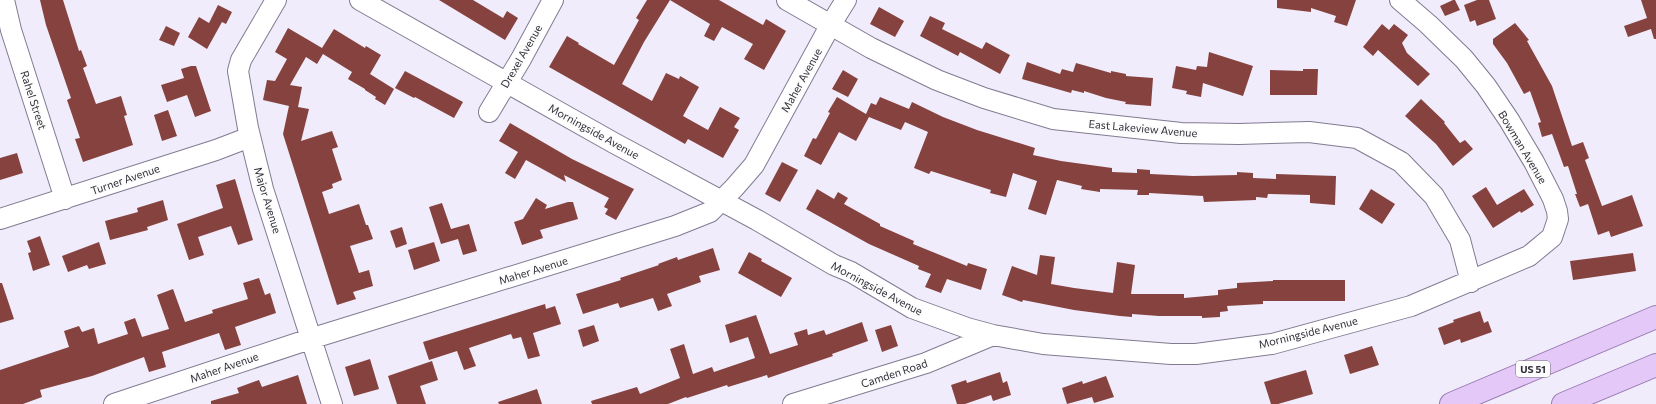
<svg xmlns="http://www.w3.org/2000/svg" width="1656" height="404" viewBox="0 0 1656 404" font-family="Commissioner,sans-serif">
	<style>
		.building { fill: #86423e }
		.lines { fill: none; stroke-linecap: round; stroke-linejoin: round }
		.minor-casing { stroke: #817b91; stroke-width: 22 }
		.major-casing { stroke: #9a7cb3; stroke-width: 24 }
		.minor { stroke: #fff; stroke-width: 20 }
		.major { stroke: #e4c9f8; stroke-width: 22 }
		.labels { text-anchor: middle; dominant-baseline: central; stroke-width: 4; stroke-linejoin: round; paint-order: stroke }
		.shield { fill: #fcfcfc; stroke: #6f6d74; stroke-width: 1 }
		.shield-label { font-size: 10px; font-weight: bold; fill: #323039 }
		.street-label { font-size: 11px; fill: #323039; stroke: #fcfcfc }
	</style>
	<rect width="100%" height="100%" fill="#f0ecfb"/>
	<path class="building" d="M40,0H63L79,51L81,50L87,66L83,68L96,104L121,96L127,115L124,116L133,145L83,162L75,139L80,138L67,100L71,98L46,25Z
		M439,0H473L503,18L507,11L518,18L505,40Z
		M647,0H719L763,25L766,19L786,31L764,70L744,59L753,44L722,27L714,41L704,36L710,24L670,0L644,42L622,84L652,101L666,73L679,79L680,76L699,87L683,116L708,130L720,107L740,118L734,127L739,130L723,158L688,139L685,144L549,67L567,36L579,43L578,44L614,65L639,20L636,18Z
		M1277,0H1356L1347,26L1334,22L1336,16L1311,8V12L1277,8Z
		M1453,0H1455L1460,10L1445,16L1440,6Z
		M1477,0H1489L1496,19L1477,26L1475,20L1470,22L1464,5Z
		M1641,0H1656V39H1654L1651,29L1628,37L1624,26L1647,18Z
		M218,5L232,12L226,24L222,22L207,49L188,37L199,17L209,23Z
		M879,7L904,21L895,37L870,24Z
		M930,16L945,23L942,29L982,49L986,42L1010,55L1000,74L960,52L958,56L920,36Z
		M1515,23L1529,40L1527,41L1552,86L1572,146L1583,142L1589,158L1585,160L1602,206L1632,195L1643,226L1611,237L1609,231L1598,235L1588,204L1580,207L1575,194H1577L1568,166L1564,167L1552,134L1542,137L1538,123L1541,122L1530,91L1524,94L1507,63L1493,44V39Z
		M1382,24L1389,30L1394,24L1408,35L1402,43L1407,53L1430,74L1418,86L1378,50L1373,56L1363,47Z
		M166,26L180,33L174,46L159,40Z
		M288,28L322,48L334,29L365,48L366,46L381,55L370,74L394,89L385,105L375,99L376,97L365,90V89L348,79L352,72L323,54L317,64L306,57L290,85L302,87L298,107L309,109L301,141L332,131L338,147L332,149L342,180L332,184L333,188L322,192L329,214L359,204L366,225H368L373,239L350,246L359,273L369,270L373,286L353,292L356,299L337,305L283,134L289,106L263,100L267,80L275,81L287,59L275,52Z
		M1209,52L1253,66L1243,96L1203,83L1201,97L1186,94L1187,91L1172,88L1176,66L1196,70L1197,66L1207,67Z
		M1027,62L1060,74L1062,69L1073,72L1076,63L1111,73V71L1126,74V76L1153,78L1151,106L1125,104L1126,102L1106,98L1084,91V93L1072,90L1071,93L1022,79Z
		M191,66H196L211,111L195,117L187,95L167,102L161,85L184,78L181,69Z
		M1303,69H1318L1317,95H1270V70L1303,71Z
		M843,70L858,79L848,97L832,89Z
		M405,71L463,102L454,118L415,97L414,98L395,88Z
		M837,97L866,114L871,103L876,105L880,97L909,109L912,102L943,117L977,130L1035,148L1033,155L1061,161L1112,168V172L1137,173V169L1150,170V174L1193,176L1237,175V172L1253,173V178L1276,179V174L1336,176L1335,205L1310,203V195L1268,194L1267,198L1256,197V200L1204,202L1203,196L1149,193V195H1137L1138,190L1100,189V192L1081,189L1082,186L1057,180L1046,215L1028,209L1037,181L1013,173L1006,197L990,193L991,190L931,171L929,174L914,168L928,132L905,122L901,130L869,117L856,141L839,132L821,165L804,156L813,138L816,139L830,113L828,112Z
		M1421,99L1445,122L1444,123L1460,143L1465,140L1473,149L1453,166L1436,144L1405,116Z
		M168,110L177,136L162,141L154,115Z
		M510,123L572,159L634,189L616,220L605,214L608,209L604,207L609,198L564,175L566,182L526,160L515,179L505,173L518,152L499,141Z
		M17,153L23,173L0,180V158Z
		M782,162L798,170L780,202L765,194Z
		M235,179L253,240L238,245L231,226L198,237L204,255L189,260L177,224L223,208L216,185Z
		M1486,187L1497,205L1524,189L1534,205L1521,213L1520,211L1493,228L1472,196Z
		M817,189L834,199L838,192L848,198L844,204L880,224V226L914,241L913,244L967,266L968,263L987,269L981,290L947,279L941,293L925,287L931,274L918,269L919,266L869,244L806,209Z
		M1371,189L1395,204L1382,224L1359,209Z
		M536,198L547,205L545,209L568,202H573L578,219L540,230L543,238L522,245L514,222L523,219Z
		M163,200L168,220L147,227L148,230L110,240L105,221L138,212L137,208Z
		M442,203L451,229L469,224L477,251L463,255L458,239L441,244L429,207Z
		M402,227L407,244L396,248L390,231Z
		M40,236L50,265L33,271L28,253L31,252L27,241Z
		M99,242L106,264L89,269L87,265L68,272L62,256Z
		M434,242L440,261L414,270L408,250Z
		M713,248L720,270L699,276L701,282L667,294L672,306L658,311L653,298L620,308L618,303L583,314L576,294L621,280L620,278L659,265L658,264L677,257L678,260Z
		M749,252L762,259L761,261L792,278L781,297L738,273Z
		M1633,253L1636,271L1573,280L1570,261Z
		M1040,255L1055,257L1051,284L1074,288L1113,293L1117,262L1135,265L1131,294H1184V298L1218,295V290L1237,288V283L1273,281V280H1345V301H1263V304L1227,306L1228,311L1220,312V317L1202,318V316H1159L1132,314V317L1120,316L1074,310L1023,300L1022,302L1002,295L1012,266L1037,275Z
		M259,278L265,295L270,293L276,313L235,327L241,345L225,350L219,333L162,352L166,367L149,372L144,357L92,376L40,390L42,397L23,404H0V370L69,347L64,331L79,326L82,332L94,328L98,344L128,334L124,322L135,318L142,337L169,329L157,295L173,289L185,322L213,313L212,310L248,299L243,283Z
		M0,283H2L14,319L0,323Z
		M545,304L546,309L555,306L561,324L533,333L540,356L528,359L521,337L513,339L511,334L469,348L476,366L464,370L457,351L429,360L423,342Z
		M1480,311L1484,323L1488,321L1492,332L1461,343L1460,339L1444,345L1438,328L1454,322L1453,320Z
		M756,315L770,354L798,345L794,333L807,329L808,335L824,330L826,335L862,322L868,341L832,354L833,356L768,378L767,375L728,387L727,385L687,398L686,397L668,404H592L591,401L637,387L640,394L680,378L670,349L684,344L693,374L712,367L714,372L755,358L748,337L730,343L725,325Z
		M594,325L599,341L583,347L578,330Z
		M891,325L898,346L882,352L875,330Z
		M1372,346L1379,365L1350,374L1344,355Z
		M370,359L379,389L354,396L345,367Z
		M432,361L438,380L420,386L426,404H397L388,376Z
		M1306,370L1313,394L1278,404H1271L1264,382Z
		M1000,372L1003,383L1007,381L1011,395L993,401L991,395L965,404H957L951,385L966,380L967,383Z
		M298,375L307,404H211V401L239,393L237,388L259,380L262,387Z
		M1106,376L1114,397L1094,403L1092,397L1067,404L1062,388L1082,381L1083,384Z
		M537,389L542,404H499L498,402Z"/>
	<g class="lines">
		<defs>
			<path id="minor" d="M4,0L11,30L65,199
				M276,0L241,60L238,71L248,128L263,189L332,404
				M360,0L614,143L757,220L834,265L851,272L912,308L967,328L993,335L1043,344L1171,354H1196L1272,344L1411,306L1529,256L1552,237L1558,219L1557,211L1553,199L1534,162L1509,120L1486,86L1464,59L1428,24L1400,0
				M787,0L871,48L937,80L984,98L1053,119L1181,133L1239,134L1309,132L1357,138L1401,162L1434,196L1460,240L1471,282
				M489,112L521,59L553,0
				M0,219L216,150L250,137
				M114,404L310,339L675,226L710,212L734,188L754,165L831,24L846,0
				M793,404L926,363L993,335"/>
			<path id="major" d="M1451,404L1656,317
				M1563,404L1656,365"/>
		</defs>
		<use href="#minor" class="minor-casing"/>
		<use href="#major" class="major-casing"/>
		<use href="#minor" class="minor"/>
		<use href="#major" class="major"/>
	</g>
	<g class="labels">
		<rect class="shield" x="1516" y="361" width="34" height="16" rx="3"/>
		<g class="shield-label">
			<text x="1533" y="369">US 51</text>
		</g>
		<g class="street-label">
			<text transform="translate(521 56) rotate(-60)">Drexel Avenue</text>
			<text transform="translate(801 80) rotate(-61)">Maher Avenue</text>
			<text transform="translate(34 100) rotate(72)">Rahel Street</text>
			<text transform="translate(1143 128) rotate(5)">East Lakeview Avenue</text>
			<text transform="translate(594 131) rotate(29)">Morningside Avenue</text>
			<text transform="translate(1523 147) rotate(59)">Bowman Avenue</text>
			<text transform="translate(125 179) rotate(-19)">Turner Avenue</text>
			<text transform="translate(268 200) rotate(73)">Major Avenue</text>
			<text transform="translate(533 270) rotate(-17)">Maher Avenue</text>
			<text transform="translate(877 288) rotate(28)">Morningside Avenue</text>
			<text transform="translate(1308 332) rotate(-14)">Morningside Avenue</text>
			<text transform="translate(224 367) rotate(-19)">Maher Avenue</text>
			<text transform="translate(894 373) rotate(-18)">Camden Road</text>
		</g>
	</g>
</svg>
